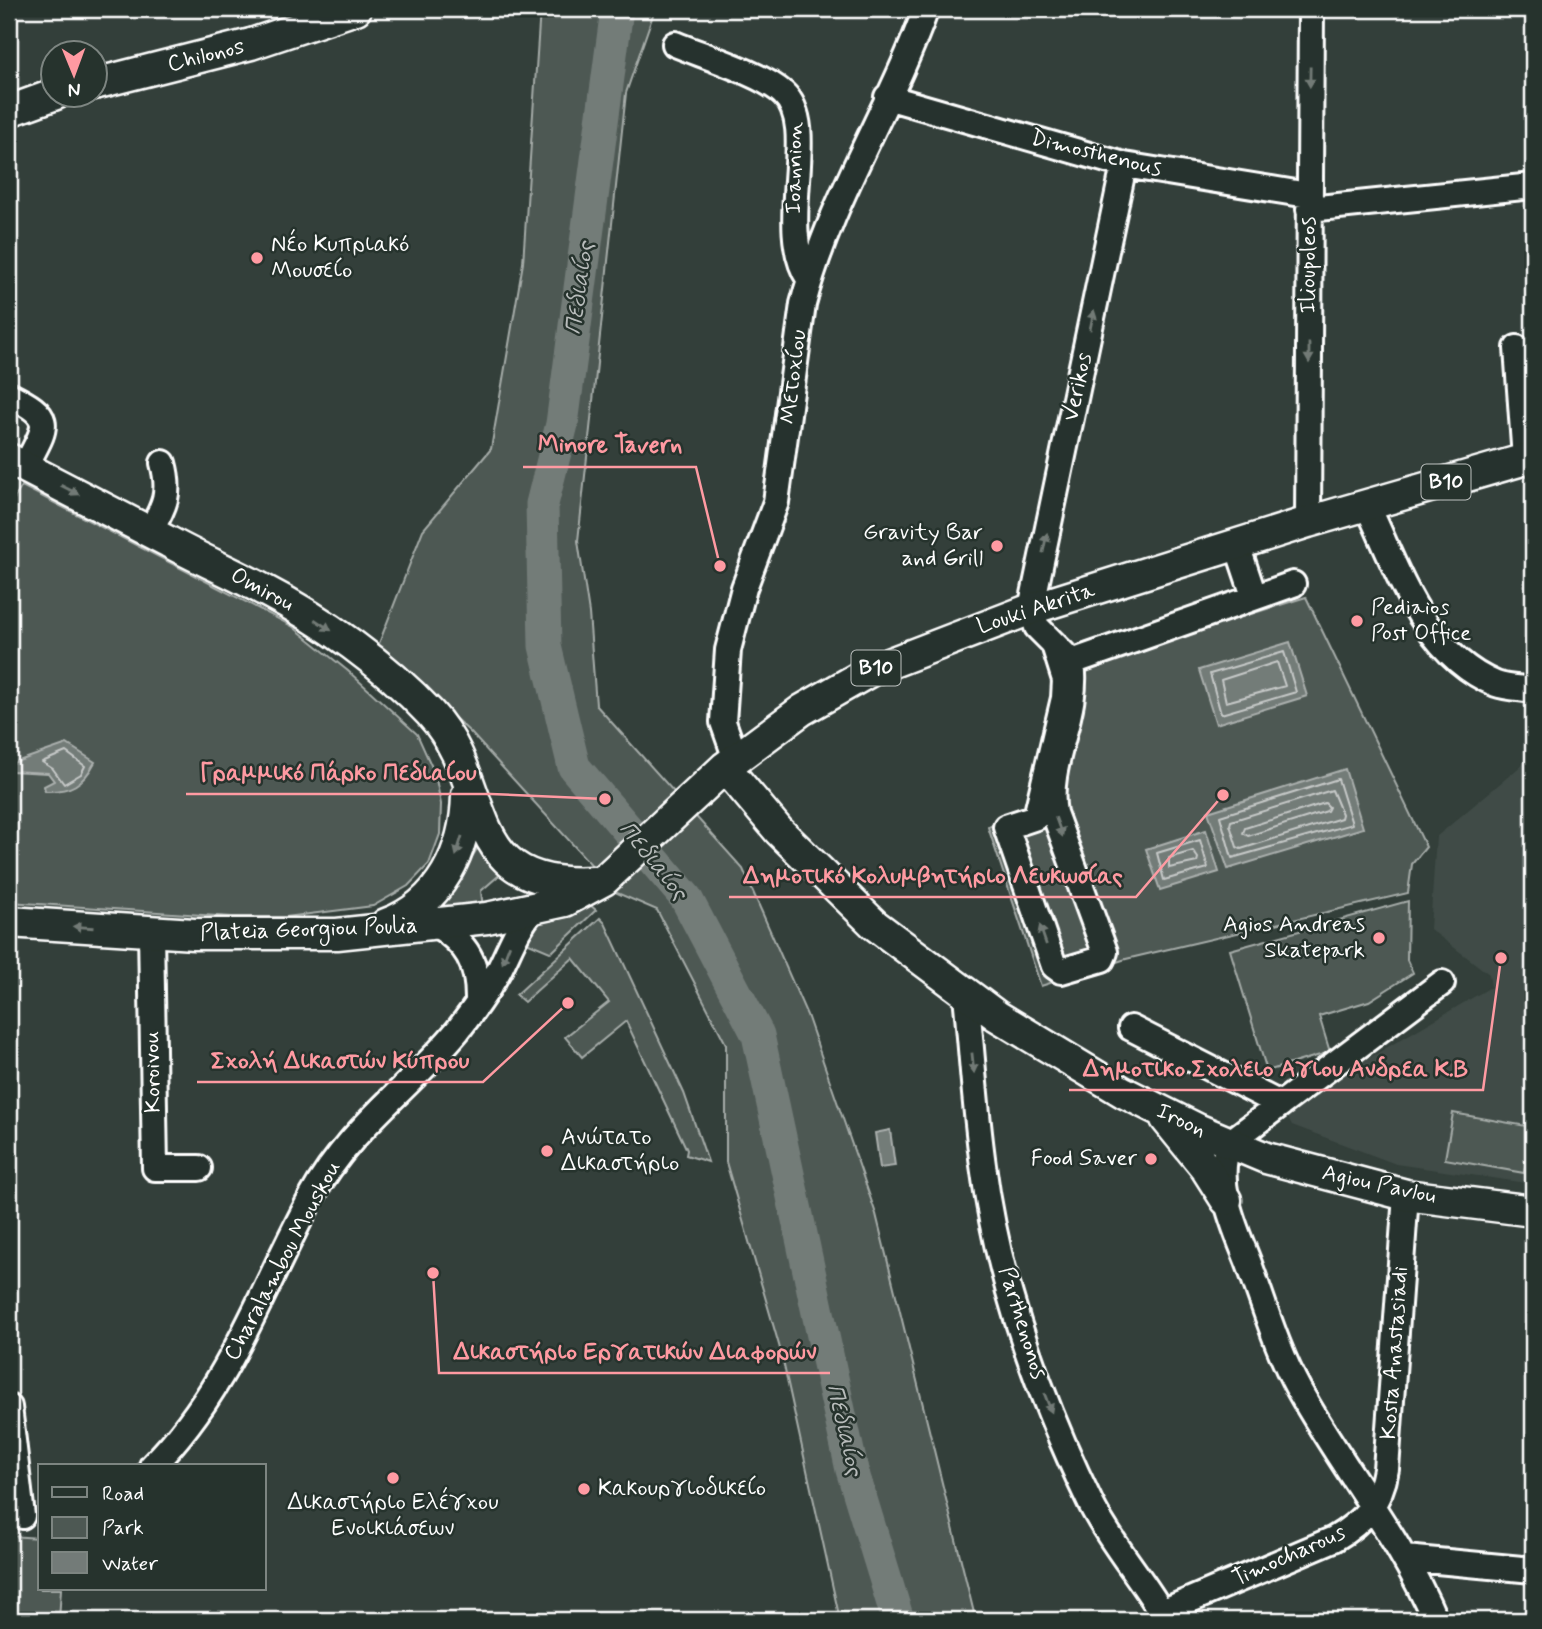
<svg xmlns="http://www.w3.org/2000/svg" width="1542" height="1629" viewBox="0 0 1542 1629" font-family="Mynerve,sans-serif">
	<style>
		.built { fill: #404c47 }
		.green { fill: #4d5853; stroke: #a6aca9; stroke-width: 2 }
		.water { fill: #737b78; stroke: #abb0ae; stroke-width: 2 }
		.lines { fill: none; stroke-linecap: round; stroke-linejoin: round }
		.shore { stroke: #c7cac9; stroke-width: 2 }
		.river { stroke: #737b78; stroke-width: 33 }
		.minor-casing { stroke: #fff; stroke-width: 30 }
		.major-casing { stroke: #fff; stroke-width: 35 }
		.minor { stroke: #26332d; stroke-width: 24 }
		.major { stroke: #26332d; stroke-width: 30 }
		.oneway { fill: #727a76 }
		.poi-dot { fill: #ff9aa2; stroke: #26332d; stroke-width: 2.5 }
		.labels { text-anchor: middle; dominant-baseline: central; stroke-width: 5; stroke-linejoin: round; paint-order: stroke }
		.shield { fill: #26332d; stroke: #bec2c0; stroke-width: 2 }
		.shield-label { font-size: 21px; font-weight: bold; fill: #fff }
		.street-label { font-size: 23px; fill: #fff; stroke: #26332d }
		.poi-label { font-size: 23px; fill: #fff; stroke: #26332d; text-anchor: start }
		.water-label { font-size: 24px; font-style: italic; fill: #b9bdbc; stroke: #26332d }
		.leader { fill: none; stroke: #ff9aa2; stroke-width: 2.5 }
		.callout-dot { fill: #ff9aa2; stroke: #26332d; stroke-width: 2.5 }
		.callout-label { font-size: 24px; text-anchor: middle; font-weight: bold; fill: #ff9aa2; stroke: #26332d; stroke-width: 5; stroke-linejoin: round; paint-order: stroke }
	</style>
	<rect width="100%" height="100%" fill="#333f3a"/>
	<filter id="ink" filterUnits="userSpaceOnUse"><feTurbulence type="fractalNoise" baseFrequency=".0143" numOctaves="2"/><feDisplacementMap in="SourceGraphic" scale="14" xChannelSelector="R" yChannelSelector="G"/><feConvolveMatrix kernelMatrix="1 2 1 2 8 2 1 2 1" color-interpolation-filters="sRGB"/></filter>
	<g filter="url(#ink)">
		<path class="built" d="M1528,760L1533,764V1184L1396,1164L1292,1125L1283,1108L1491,987L1489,974L1430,929L1436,837Z"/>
		<path class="green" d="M540,9H655L626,93L578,541L589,613L596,705L743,869L807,1015L876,1214L974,1613L981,1620H840L781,1352L726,1162V1044L657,910L617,893L471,733L378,646L423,530L491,449L523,263Z
			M22,486L292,626L348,671L417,734L435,774L441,804L440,834L429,864L408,886L373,906L286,917H232L9,902V507Z
			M1306,597L1426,847L1412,864L1408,893L1126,959L1041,986L988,827L1031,811L1058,790L1087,665Z
			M482,841L504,871L481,891L483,908L437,913Z
			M1408,901L1407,960L1413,973L1369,1001L1319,1016L1330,1052L1267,1071L1230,950Z
			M590,905L596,910L553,951L550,952L524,941C539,914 560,909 590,905Z
			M600,918L605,923L684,1093L708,1162L686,1155L687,1150L626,1021L582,1057L565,1037L609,1002L573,958L524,1002L516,995Z
			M1453,1113L1532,1127L1524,1173L1445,1159Z
			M9,1536L40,1538V1589H61L59,1620H9Z"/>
		<path class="water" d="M1290,642L1307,696L1216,724L1199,670Z
			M67,744L95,762C83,785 70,792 45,791L44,786L54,781L48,773L11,771L10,764Z
			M1345,769L1363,828L1228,869L1208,812Z
			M1206,830L1219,872L1160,890L1146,849Z
			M890,1130L895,1166L880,1168L875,1133Z"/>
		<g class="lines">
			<path class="shore" d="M1284,652L1296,692L1221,714L1210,674Z
				M1277,662L1285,686L1226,702L1221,680Z
				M66,752L85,766L81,774L64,784L53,769L42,762Z
				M1338,779L1352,824L1232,858L1220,816Z
				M1332,790L1342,814L1341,818L1241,849L1237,847L1230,825L1231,821Z
				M1325,803L1329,807L1327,811L1248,836L1243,833L1245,828Z
				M1200,840L1208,868L1164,880L1157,853Z
				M1193,851L1198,858L1197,862L1169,868V858Z"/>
			<path class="river" d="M617,9L562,424L542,504L545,646L574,767L686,898L758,1035L852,1470L898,1620"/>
			<defs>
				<path id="minor" d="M675,44C704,56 762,74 783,93C821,127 774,226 809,279
					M887,97L1124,165L1308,195
					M1309,209L1533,186
					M1517,348L1525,459
					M9,395C56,418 47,425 25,467
					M1367,505C1398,570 1423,654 1496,684C1507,688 1521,688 1533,690
					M1308,522L1311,9
					M150,531C165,506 171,492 163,463
					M1237,545L1254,596
					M1055,648L1065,680L1064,698L1036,817L1006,827L1054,966L1061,971L1102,959L1105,952L1054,813C1045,763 1080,715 1072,662L1037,627L1031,609L1124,165
					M1072,662L1293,584
					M736,759L723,722L728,650L744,588L776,502L803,304C830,200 890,109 926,9
					M437,925C467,944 478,963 478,999
					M151,931L155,1168H199
					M966,995C972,1052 975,1109 983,1165C998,1282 1040,1399 1091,1504C1112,1546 1144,1580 1166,1620
					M1131,1028L1280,1104
					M9,1407L22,1516
					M152,1466C230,1388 260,1292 311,1198C349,1128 410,1088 458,1030C472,1012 489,989 500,968C511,946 517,928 533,909
					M1405,1558L1533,1570
					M1162,1612L1334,1539C1363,1522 1381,1502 1386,1469L1406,1195
					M1435,1620C1401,1538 1342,1468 1299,1390C1277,1350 1264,1304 1248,1261C1233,1223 1214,1183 1229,1143L1442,983"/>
				<path id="major" d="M94,84L251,44L356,9
					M9,111L56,94
					M9,459C62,487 116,514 169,542C200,559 233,573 264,590C324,621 384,664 430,713C496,784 457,891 594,882
					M725,767L779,831L875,925L997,1016L1123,1092L1197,1129L1266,1158L1406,1195L1533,1211
					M9,922L194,934H337L487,918L565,901L604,880L725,767L802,710L872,670L1031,609L1308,522L1533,457
					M386,924C440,904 466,851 467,795
					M1166,1119L1205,1167L1226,1200"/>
			</defs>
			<use href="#minor" class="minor-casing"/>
			<use href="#major" class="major-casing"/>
			<use href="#minor" class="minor"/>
			<use href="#major" class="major"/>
		</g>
		<defs><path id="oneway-solid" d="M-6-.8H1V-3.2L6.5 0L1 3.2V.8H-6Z" transform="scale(1.75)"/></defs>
		<g class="oneway">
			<use href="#oneway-solid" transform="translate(1310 77) rotate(91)"/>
			<use href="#oneway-solid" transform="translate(1092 320) rotate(-78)"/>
			<use href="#oneway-solid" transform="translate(1309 353) rotate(90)"/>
			<use href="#oneway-solid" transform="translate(70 490) rotate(27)"/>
			<use href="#oneway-solid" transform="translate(1045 543) rotate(-78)"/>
			<use href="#oneway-solid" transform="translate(323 625) rotate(34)"/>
			<use href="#oneway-solid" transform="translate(1059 827) rotate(70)"/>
			<use href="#oneway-solid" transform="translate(459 846) rotate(107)"/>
			<use href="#oneway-solid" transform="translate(83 927) rotate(-176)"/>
			<use href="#oneway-solid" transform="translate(1043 935) rotate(-109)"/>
			<use href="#oneway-solid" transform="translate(506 954) rotate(111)"/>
			<use href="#oneway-solid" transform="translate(973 1063) rotate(84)"/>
			<use href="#oneway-solid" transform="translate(1048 1403) rotate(69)"/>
		</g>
	</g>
	<g class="poi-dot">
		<circle cx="257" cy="258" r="7"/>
		<circle cx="997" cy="546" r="7"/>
		<circle cx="1357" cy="621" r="7"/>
		<circle cx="1379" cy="938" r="7"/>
		<circle cx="547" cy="1151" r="7"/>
		<circle cx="1151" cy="1159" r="7"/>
		<circle cx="393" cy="1478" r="7"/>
		<circle cx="584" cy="1489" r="7"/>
	</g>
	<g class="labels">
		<g class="shield">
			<rect x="1421.5" y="464.5" width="49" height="35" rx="5"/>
			<rect x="851.5" y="650.5" width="49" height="35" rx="5"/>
		</g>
		<g class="shield-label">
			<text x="1446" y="482">B10</text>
			<text x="876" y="668">B10</text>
		</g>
		<g class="street-label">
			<text transform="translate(206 56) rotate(-14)">Chilonos</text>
			<text transform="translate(1096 154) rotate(14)">Dimosthenous</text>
			<text transform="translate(795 168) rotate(-89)">Ioannion</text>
			<text transform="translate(1309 265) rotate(-90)">Ilioupoleos</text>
			<text transform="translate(794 377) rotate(-83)">Μετοχίου</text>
			<text transform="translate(1078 387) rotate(-78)">Verikos</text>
			<text transform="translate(262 590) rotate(28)">Omirou</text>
			<text transform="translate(1036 609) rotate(-18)">Louki Akrita</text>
			<text transform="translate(309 930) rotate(-2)">Plateia Georgiou Poulia</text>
			<text transform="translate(153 1072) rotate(-91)">Koroivou</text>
			<text transform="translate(1181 1121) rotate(25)">Iroon</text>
			<text transform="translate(1379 1185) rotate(12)">Agiou Pavlou</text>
			<text transform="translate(283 1261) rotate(-62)">Charalambou Mouskou</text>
			<text transform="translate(1022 1323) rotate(73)">Parthenonos</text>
			<text transform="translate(1395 1353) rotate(-86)">Kosta Anastasiadi</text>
			<text transform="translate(1289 1556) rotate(-24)">Timocharous</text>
		</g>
		<g class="poi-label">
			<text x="271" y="245">Νέο Κυπριακό<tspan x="271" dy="26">Μουσείο</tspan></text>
			<text x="983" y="533" text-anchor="end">Gravity Bar<tspan x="983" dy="26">and Grill</tspan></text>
			<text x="1371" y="608">Pediaios<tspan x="1371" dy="26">Post Office</tspan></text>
			<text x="1365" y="925" text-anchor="end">Agios Andreas<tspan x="1365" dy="26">Skatepark</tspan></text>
			<text x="561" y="1138">Ανώτατο<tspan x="561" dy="26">Δικαστήριο</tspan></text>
			<text x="1137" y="1159" text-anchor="end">Food Saver</text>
			<text x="598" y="1489">Κακουργιοδικείο</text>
			<text x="393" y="1503" text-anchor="middle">Δικαστήριο Ελέγχου<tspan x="393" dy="26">Ενοικιάσεων</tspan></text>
		</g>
		<g class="water-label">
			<text transform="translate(580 288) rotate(-82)">Πεδιαίος</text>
			<text transform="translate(653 861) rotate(51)">Πεδιαίος</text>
			<text transform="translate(844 1430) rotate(77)">Πεδιαίος</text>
		</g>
	</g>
	<path class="leader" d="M720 566L696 467H523M605 799L491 794H186M1223 795L1136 897H729M568 1003L483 1082H197M1501 958L1483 1090H1069M433 1273L439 1373H830"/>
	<g class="callout-dot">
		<circle cx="720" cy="566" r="7"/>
		<circle cx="605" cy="799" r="7"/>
		<circle cx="1223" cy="795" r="7"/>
		<circle cx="568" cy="1003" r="7"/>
		<circle cx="1501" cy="958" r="7"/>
		<circle cx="433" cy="1273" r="7"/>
	</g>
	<g class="callout-label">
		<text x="610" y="452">Minore Tavern</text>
		<text x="338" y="780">Γραμμικό Πάρκο Πεδιαίου</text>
		<text x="933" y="883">Δημοτικό Κολυμβητήριο Λευκωσίας</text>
		<text x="340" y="1068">Σχολή Δικαστών Κύπρου</text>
		<text x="1276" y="1076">Δημοτικο Σχολειο Αγιου Ανδρεα Κ.Β</text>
		<text x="635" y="1359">Δικαστήριο Εργατικών Διαφορών</text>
	</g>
	<rect width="1542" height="1629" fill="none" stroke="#26332d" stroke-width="35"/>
	<rect x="18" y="18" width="1507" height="1594" fill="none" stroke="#fff" stroke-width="2.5" filter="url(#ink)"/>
	<rect x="38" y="1464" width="228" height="126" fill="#26332d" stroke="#7d8581" stroke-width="2"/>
	<rect x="52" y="1487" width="35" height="10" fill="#26332d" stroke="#7d8581" stroke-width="2"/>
	<text x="102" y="1500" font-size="21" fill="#ffffff">Road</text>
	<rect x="52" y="1517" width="35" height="21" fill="#4d5853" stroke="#7d8581" stroke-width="2"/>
	<text x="102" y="1534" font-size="21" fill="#ffffff">Park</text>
	<rect x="52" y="1552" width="35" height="21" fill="#737b78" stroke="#7d8581" stroke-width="2"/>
	<text x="102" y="1570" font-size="21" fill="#ffffff">Water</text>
	<g transform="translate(74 74) rotate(179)"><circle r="33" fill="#26332d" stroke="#7d8581" stroke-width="2"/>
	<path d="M0-5L12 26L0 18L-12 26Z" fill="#ff9aa2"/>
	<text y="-10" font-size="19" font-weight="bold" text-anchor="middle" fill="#ffffff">N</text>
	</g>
</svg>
